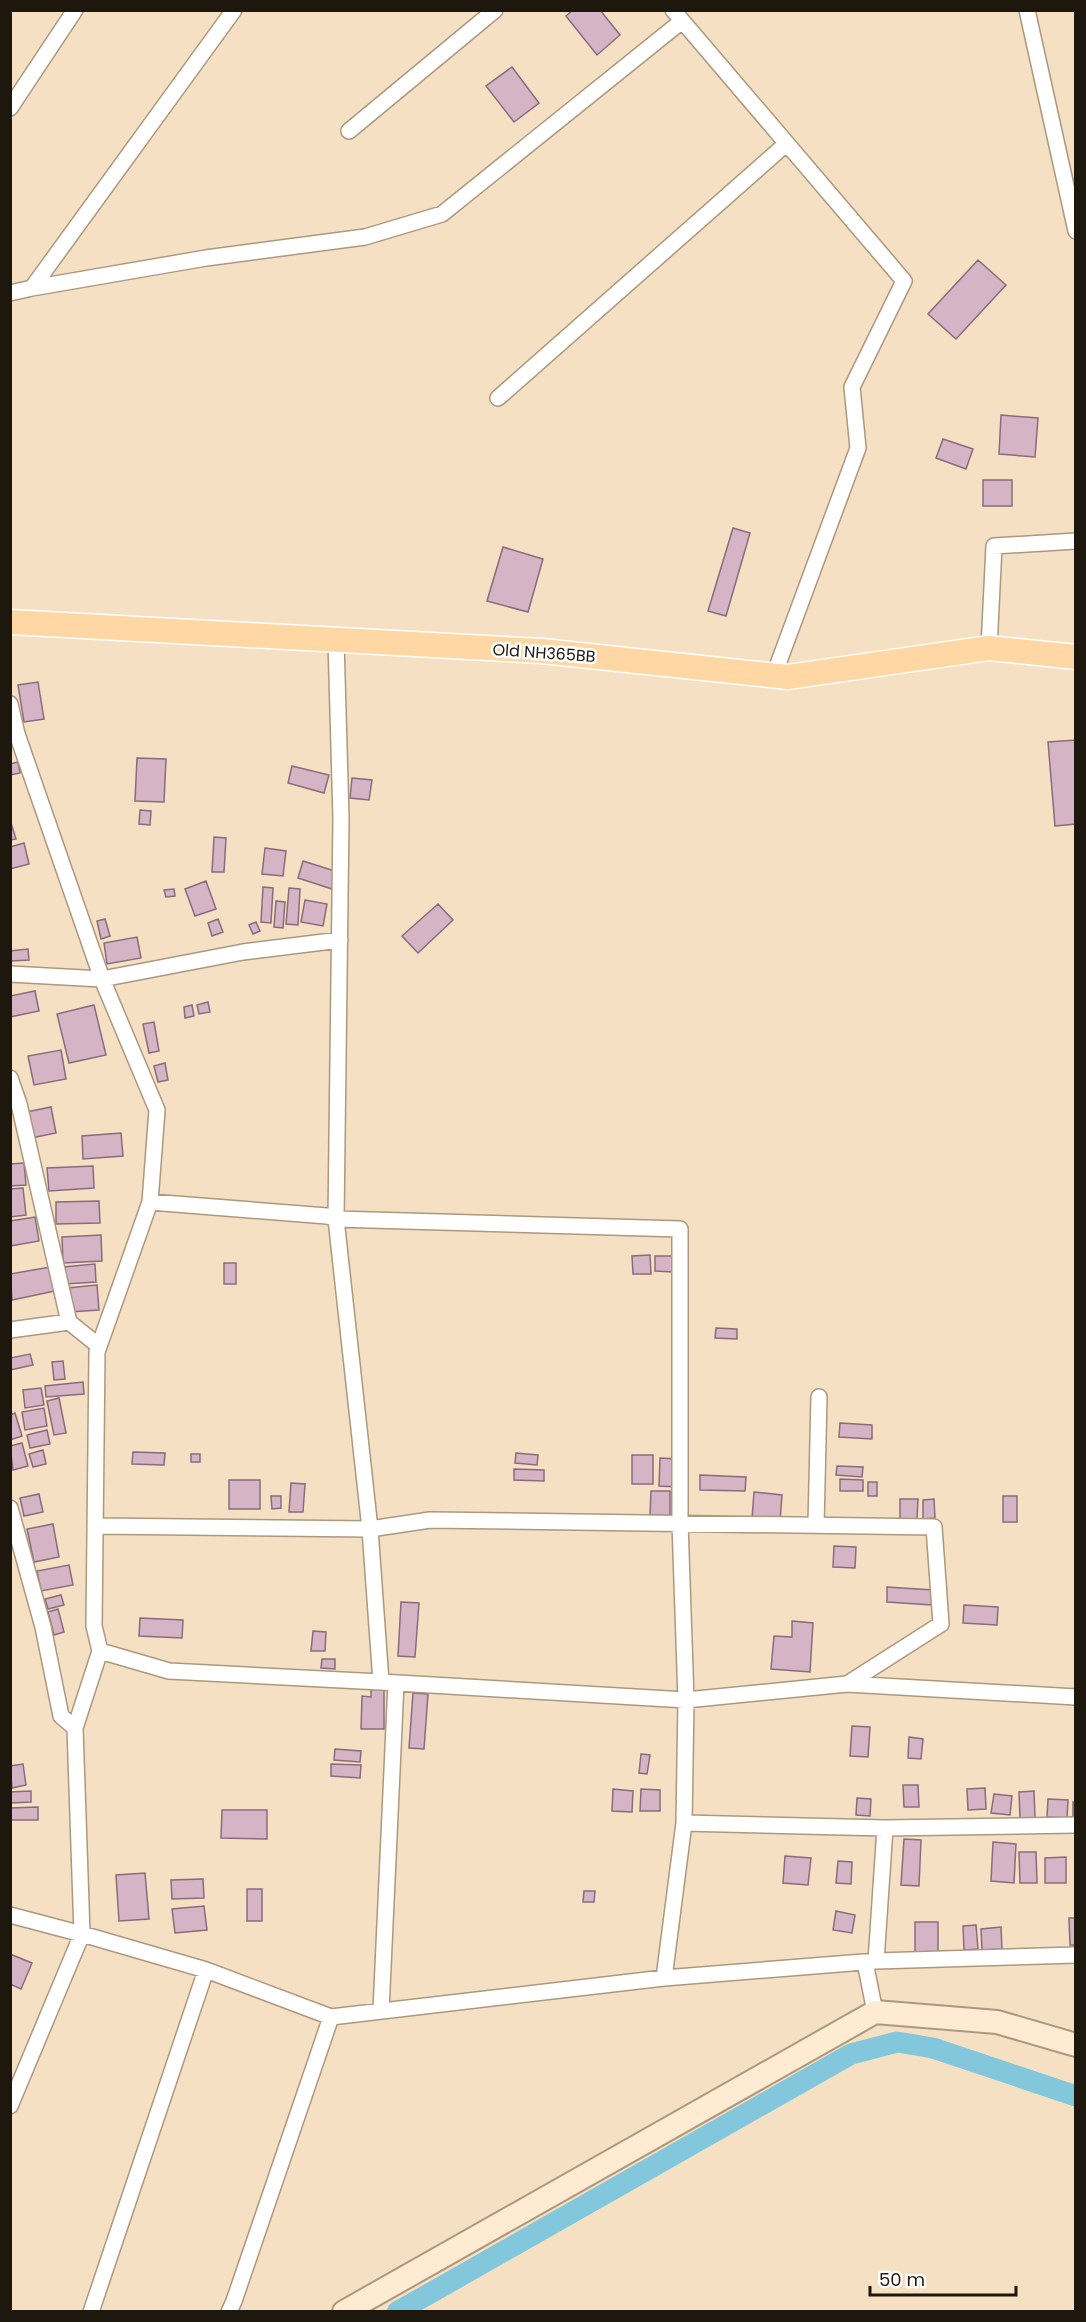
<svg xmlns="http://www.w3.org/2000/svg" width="1086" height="2322" viewBox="0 0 1086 2322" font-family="Poppins,sans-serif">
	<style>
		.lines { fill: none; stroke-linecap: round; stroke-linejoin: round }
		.canal { stroke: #83c7dc; stroke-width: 21 }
		.building { fill: #d5b4c6; stroke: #896c7c; stroke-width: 1.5 }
		.street-casing { stroke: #ac987e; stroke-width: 18 }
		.secondary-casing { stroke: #ac987e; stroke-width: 26 }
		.primary-casing { stroke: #fff; stroke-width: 27 }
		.street { stroke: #fff; stroke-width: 15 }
		.secondary { stroke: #ffebd1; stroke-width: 22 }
		.primary { stroke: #ffd7a4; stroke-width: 24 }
		.labels { text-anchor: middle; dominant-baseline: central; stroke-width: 5; stroke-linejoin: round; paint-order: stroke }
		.street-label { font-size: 16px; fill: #1e170d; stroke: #fff }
	</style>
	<rect width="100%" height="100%" fill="#f5e0c3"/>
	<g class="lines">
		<path class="canal" d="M397,2312L851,2054L897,2042L933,2048L1076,2096"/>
	</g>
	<path class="building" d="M573,10H600L620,35L597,55L566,16Z
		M512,67L539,103L514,122L486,86Z
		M978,260L1006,285L956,339L928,314Z
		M1001,415L1038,418L1035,457L999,454Z
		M943,439L973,449L966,469L936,458Z
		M983,480H1012V506H983Z
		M733,528L750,533L726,616L708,611Z
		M503,547L543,559L528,612L487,601Z
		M38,682L44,719L24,722L18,685Z
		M1076,740V824L1055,826L1048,742Z
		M137,758L166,759L164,802L135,801Z
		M18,762L20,773L10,775V764Z
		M292,766L329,775L324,793L288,783Z
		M352,778L372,780L369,800L350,798Z
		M140,810L151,811L150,825L139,824Z
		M10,820L16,839L10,840Z
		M214,837L226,838L224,872H212Z
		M24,843L29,864L10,869V847Z
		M265,848L286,851L283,876L262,874Z
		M303,861L338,872L332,889L298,878Z
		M206,881L216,909L195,916L185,889Z
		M263,887L273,888L271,923L261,922Z
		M289,888L300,889L298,925L286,924Z
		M174,889L175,896L166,897L164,890Z
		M305,900L327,904L323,926L301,922Z
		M276,901L285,902L283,928L274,927Z
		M438,904L453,920L418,953L402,936Z
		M105,919L110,936L101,939L97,921Z
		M218,919L223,932L212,936L208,923Z
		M256,922L260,931L253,934L249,925Z
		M137,937L141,958L107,964L104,943Z
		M28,949L29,960L10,961V951Z
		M35,991L39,1011L10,1017V996Z
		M208,1002L210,1012L199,1014L197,1005Z
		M94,1005L106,1055L69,1063L57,1014Z
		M192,1005L194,1016L185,1018L184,1007Z
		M154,1022L159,1051L149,1053L143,1024Z
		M61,1050L66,1079L34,1085L28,1056Z
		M165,1063L168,1080L158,1082L154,1066Z
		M51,1107L56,1133L31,1138L26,1112Z
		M121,1133L123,1156L83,1159L82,1136Z
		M24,1163L26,1185L10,1186V1164Z
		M93,1166L94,1188L49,1191L47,1168Z
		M23,1188L26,1215L10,1217V1189Z
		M99,1201L100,1223L56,1224V1202Z
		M35,1217L39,1241L10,1246V1221Z
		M101,1235L102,1261L63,1263L62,1237Z
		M650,1255L651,1274H633L632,1256Z
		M655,1256H673V1272L655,1271Z
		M224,1263H236V1284H224Z
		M95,1264L96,1282L65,1284L63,1267Z
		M50,1267L55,1291L12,1300L10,1274Z
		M97,1285L99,1310L69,1312L67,1288Z
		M716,1328L737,1329V1339L715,1338Z
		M30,1354L33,1365L10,1370V1358Z
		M63,1361L65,1379L54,1380L52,1362Z
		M83,1382L84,1394L46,1397L45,1386Z
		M41,1388L44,1405L25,1408L23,1390Z
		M59,1398L66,1433L54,1435L47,1401Z
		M44,1408L47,1426L25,1430L22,1412Z
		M15,1413L22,1436L10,1440V1415Z
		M840,1423L872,1425V1439L839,1437Z
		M47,1430L50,1444L30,1448L27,1435Z
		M22,1443L28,1466L13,1470L10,1446Z
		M43,1450L46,1464L33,1467L29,1454Z
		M133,1452L165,1453L164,1465L132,1464Z
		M516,1453L538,1455L537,1465L515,1463Z
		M191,1454H200V1462H191Z
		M632,1455H653V1484H632Z
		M660,1458L678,1459V1487L659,1486Z
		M837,1466L863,1467L862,1477L836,1475Z
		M514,1469L544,1470V1481L514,1480Z
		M700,1475L746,1477L745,1491L700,1490Z
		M840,1479L863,1480V1491H840Z
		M229,1480H260V1509H229Z
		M868,1482H877V1496H868Z
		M291,1483L305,1484L303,1512H289Z
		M651,1491H670V1516L650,1515Z
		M754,1492L782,1495L780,1521L752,1518Z
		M39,1494L43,1512L24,1516L20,1498Z
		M271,1496H281V1508L272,1509Z
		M1003,1496H1017V1522H1003Z
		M900,1499H918L917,1519H900Z
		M934,1499L935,1518L923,1519V1500Z
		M53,1524L59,1557L34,1562L27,1529Z
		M834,1546L856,1547L855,1568L833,1567Z
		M69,1565L73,1585L41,1591L37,1571Z
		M887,1587L933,1590L932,1605L887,1602Z
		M61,1595L64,1605L48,1609L45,1599Z
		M401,1602L419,1603L415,1657L398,1656Z
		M964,1605L998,1607L997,1625L963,1623Z
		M58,1609L64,1632L54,1635L48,1612Z
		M140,1618L183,1620L182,1638L139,1636Z
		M792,1621L813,1623L810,1672L771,1669L774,1636L792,1637Z
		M313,1631L326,1632L325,1651H311Z
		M322,1659H335V1669L321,1668Z
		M371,1689H384V1729H361L362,1696L371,1697Z
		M413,1693L428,1694L424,1749L409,1748Z
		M852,1726L870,1727L868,1757L850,1756Z
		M909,1737L923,1739L921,1759L908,1758Z
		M335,1749L361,1751L360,1762L334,1760Z
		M641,1754L650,1755L647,1774L639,1773Z
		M23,1764L26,1785L12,1788L10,1766Z
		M331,1764L361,1765L360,1778L331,1776Z
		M903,1785H918L919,1807H904Z
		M985,1788L986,1809L968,1810L967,1789Z
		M613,1789L633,1791L632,1812L612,1811Z
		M641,1789L660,1790V1811H640Z
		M31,1791V1802L10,1803V1792Z
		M1034,1791L1035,1818L1020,1819L1019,1792Z
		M994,1794L1012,1796L1010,1815L991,1813Z
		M857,1798L871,1799L870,1816L856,1815Z
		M1048,1799L1068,1800L1067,1818L1047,1817Z
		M1073,1802H1076V1820H1073Z
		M38,1807V1820H10V1808Z
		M222,1810H267V1839L221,1838Z
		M904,1839L921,1840L919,1886L901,1885Z
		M993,1842L1016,1844L1014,1883L991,1881Z
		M1019,1852H1036L1037,1883H1020Z
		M785,1856L811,1858L808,1885L783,1883Z
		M1066,1857V1883H1045V1858Z
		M838,1861L852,1862L851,1884L836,1883Z
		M145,1873L149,1919L119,1921L116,1875Z
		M203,1879L204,1898L172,1899L171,1880Z
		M247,1889H262V1921H247Z
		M584,1891H595L594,1902H583Z
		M204,1906L207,1930L175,1933L172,1909Z
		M836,1911L855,1915L852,1933L833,1930Z
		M1069,1918H1076V1945H1070Z
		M915,1922H938V1953H915Z
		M976,1925L978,1949L964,1950L963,1926Z
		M1001,1927L1002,1949L982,1950L981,1929Z
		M10,1954L32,1963L21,1989L10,1984Z"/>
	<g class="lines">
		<defs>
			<path id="street" d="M673,10L904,281L852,387L858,448L774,675
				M1027,10L1076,231
				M10,108L75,10
				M349,131L495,10
				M32,288L206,258L365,237L442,214L682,21
				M10,293L32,288L234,10
				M498,398L786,144
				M989,648L994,546L1076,541
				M10,704L17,734L102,979L157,1110L150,1202L97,1352L94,1626L100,1651L75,1728L82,1934L206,1970L331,2017L664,1978L876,1961L1076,1955
				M10,974L102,979L243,952L340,940
				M10,1078L19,1104L69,1322
				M150,1202L327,1216L336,1219L341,818L336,641
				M10,1330L69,1322L99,1346
				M10,1508L43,1627L61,1716L75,1728
				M816,1525L819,1397
				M96,1526L370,1529L430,1520L934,1527L941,1624L847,1684L686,1700L381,1682
				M100,1651L169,1671L381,1682L370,1529L336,1219L680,1229V1523L686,1700L684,1823L664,1978
				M847,1684L1076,1697
				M684,1823L885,1828L876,1961
				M885,1828L1076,1825
				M10,1915L82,1934L10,2106
				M865,1962L875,2012
				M381,2011L396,1683
				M91,2312L206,1970
				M229,2312L234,2301L331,2017"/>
			<path id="secondary" d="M344,2312L875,2012L997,2022L1076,2045"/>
			<path id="primary" d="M10,622L542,651L788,677L989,648L1076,657"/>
		</defs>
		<use href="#street" class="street-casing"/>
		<use href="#secondary" class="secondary-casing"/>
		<use href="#primary" class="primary-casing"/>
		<use href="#street" class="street"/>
		<use href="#secondary" class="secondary"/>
		<use href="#primary" class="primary"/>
	</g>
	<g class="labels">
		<g class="street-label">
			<text transform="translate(544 653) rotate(4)">Old NH365BB</text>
		</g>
	</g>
	<rect width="1086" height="2322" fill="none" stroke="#1e170d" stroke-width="24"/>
	<path d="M870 2286v9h146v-9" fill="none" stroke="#1e170d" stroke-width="3"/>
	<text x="879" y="2286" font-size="18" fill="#1e170d" stroke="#ffffff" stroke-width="4.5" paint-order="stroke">50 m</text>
</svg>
